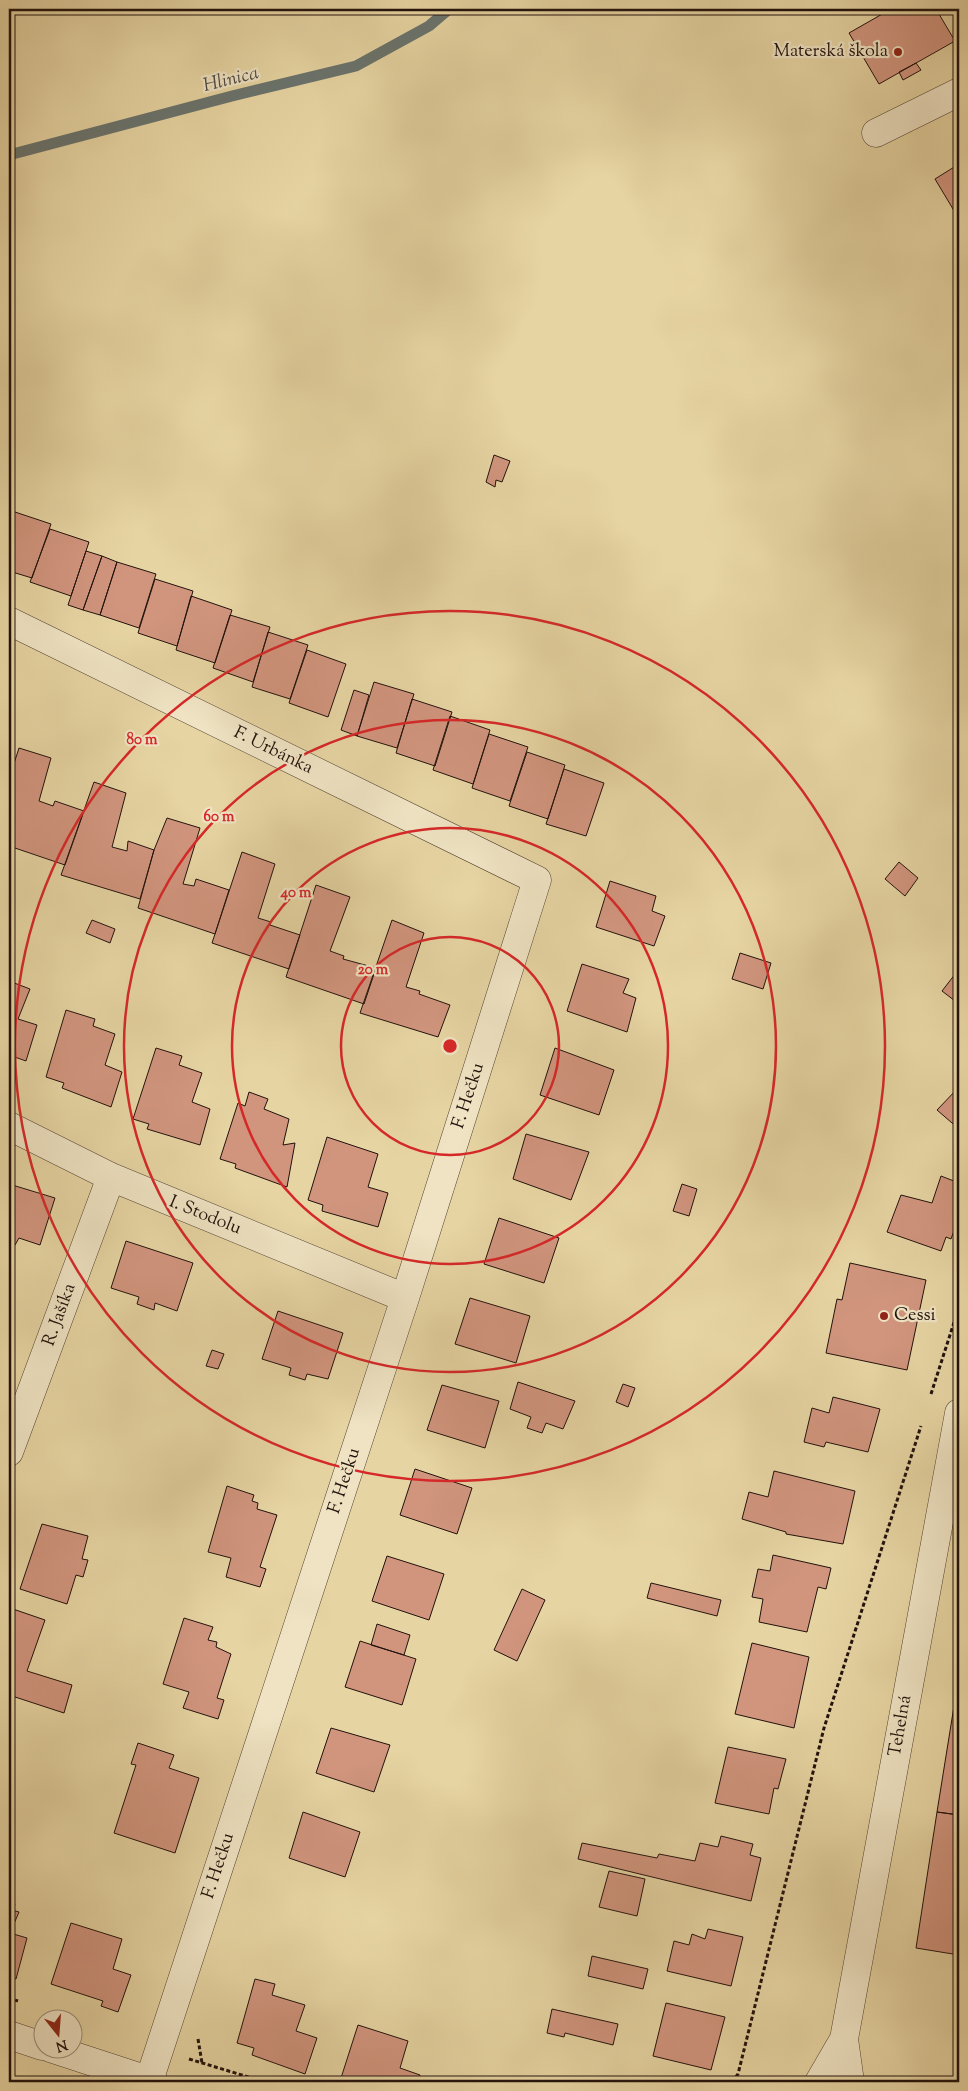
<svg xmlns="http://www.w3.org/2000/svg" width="968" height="2091" viewBox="0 0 968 2091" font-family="'Sorts Mill Goudy',serif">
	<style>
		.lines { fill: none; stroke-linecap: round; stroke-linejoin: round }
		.stream { stroke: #6a746e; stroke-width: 11 }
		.building { fill: #d1957e; stroke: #22120c }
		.minor-casing { stroke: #534232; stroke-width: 29 }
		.path { stroke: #22120c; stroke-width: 3; stroke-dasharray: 4 2.5; stroke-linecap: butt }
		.minor { stroke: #efe3c3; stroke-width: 28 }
		.ring { fill: none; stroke: #d62828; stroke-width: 2.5 }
		.poi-dot { fill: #8f2418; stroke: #efe3c3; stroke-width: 2 }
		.labels { text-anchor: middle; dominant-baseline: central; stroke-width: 4.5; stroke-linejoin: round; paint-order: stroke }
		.poi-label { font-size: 18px; fill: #22120c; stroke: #efe3c3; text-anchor: end }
		.street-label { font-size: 18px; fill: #22120c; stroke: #efe3c3 }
		.water-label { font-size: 19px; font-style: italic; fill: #4c4b45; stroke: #efe3c3 }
		.centre { fill: #d62828; stroke: #efe3c3; stroke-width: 2.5 }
		.ring-label { font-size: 15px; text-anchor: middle; font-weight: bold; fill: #d62828; stroke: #efe3c3; stroke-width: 4.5; stroke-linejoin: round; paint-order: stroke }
	</style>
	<rect width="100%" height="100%" fill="#e6d4a2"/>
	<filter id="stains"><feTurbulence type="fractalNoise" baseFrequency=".004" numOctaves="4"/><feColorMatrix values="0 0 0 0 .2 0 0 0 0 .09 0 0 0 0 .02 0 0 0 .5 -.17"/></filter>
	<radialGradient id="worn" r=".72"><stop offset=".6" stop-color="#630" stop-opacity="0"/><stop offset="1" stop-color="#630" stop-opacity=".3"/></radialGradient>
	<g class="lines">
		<path class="stream" d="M9,155L232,96L356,66L429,26L449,9"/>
	</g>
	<path class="building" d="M891,9H936L955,41L879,84L849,33Z
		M916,63L921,70L903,80L899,72Z
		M959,164V219L935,179Z
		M494,455L510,461L502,482L496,480L495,487L486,482Z
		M9,505L13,507L9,520Z
		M12,511L51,524L32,578L9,571V520Z
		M50,529L89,542L71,596L30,582Z
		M86,551L102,556L83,610L68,605Z
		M102,556L117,562L100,615L83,610Z
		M117,562L156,574L139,628L100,615Z
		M155,579L193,591L177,646L138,633Z
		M191,596L232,610L215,663L176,650Z
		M230,615L270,627L253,682L213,668Z
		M268,632L308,645L290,699L252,687Z
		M307,650L346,664L328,717L289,703Z
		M374,682L414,694L397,748L357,736Z
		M354,690L369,695L357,736L341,730Z
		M412,699L452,712L435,766L396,753Z
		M450,716L490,730L473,784L433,770Z
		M489,734L528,747L510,801L472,788Z
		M19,748L51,758L39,801L53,806L55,801L84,811L65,865L9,846V779Z
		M527,752L565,765L548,819L509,806Z
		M564,769L604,783L586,836L546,824Z
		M94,782L126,793L112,847L127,851L128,841L154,850L140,899L61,875Z
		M167,818L200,828L183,884L194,886L196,879L229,890L215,934L138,908L154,850Z
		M242,852L275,864L258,918L271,922L270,925L300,935L289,969L212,943Z
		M899,862L918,878L905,896L885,879Z
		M610,881L656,896L652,911L665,916L654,946L596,927Z
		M316,885L350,897L330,951L344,956L343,959L376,968L364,1004L286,977Z
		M92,920L115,929L110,943L86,933Z
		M392,920L424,933L406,987L420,991L419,994L450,1005L438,1037L360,1013Z
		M740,953L771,963L763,989L732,979Z
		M582,964L629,979L623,993L636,998L627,1032L567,1011Z
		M959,969V1004L942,991Z
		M9,981L30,989L18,1019L37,1025L26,1061L9,1055Z
		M66,1010L95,1019L93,1026L115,1034L105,1065L122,1072L111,1107L62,1088L64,1083L46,1077Z
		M156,1048L182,1056L179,1065L202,1073L192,1102L210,1109L200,1145L147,1129L149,1124L133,1119Z
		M555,1048L614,1070L599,1115L540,1095Z
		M959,1087V1129L937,1110Z
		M249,1092L268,1099L264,1109L289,1119L283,1145L295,1143L287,1187L235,1168L236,1164L220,1159L238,1103L245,1106Z
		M526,1134L589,1152L571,1200L513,1179Z
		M327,1137L378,1154L368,1187L388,1193L378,1227L322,1211L323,1205L308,1200Z
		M941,1176L959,1183V1217L951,1239L946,1237L941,1251L887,1232L901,1195L932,1203Z
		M9,1184L55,1198L40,1245L19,1238L15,1245L9,1243Z
		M682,1184L697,1189L689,1216L673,1211Z
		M499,1218L559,1238L544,1283L484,1264Z
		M126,1241L193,1263L177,1311L155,1303L154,1310L137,1304L139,1297L111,1288Z
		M850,1263L926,1280L907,1370L826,1353L837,1299L842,1300Z
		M470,1298L530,1316L516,1363L455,1344Z
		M278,1311L343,1333L328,1379L307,1374L305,1380L289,1375L291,1368L262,1359Z
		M212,1350L224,1354L218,1369L206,1366Z
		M518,1382L575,1401L563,1429L546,1423L542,1433L527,1428L531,1417L510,1409Z
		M623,1384L635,1388L628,1407L616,1402Z
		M442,1385L499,1401L485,1448L427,1430Z
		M833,1397L880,1409L868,1452L826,1442L824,1447L804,1442L812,1408L829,1413Z
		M415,1469L472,1488L457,1534L400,1515Z
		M774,1471L855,1491L843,1544L786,1534V1532L742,1519L749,1492L768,1497Z
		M227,1486L254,1495L252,1501L258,1503L257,1509L277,1515L260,1567L266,1569L260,1587L226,1577L231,1558L208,1552Z
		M42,1524L88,1536L82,1559L88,1560L83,1577L76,1575L67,1604L20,1589Z
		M773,1555L831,1568L826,1589L818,1587L807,1632L759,1622L763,1599L752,1597L758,1569L770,1571Z
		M387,1556L444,1574L429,1620L372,1601Z
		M651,1583L721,1600L717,1616L647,1598Z
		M522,1589L545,1600L517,1661L494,1650Z
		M10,1608L45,1620L27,1671L72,1685L64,1713L9,1695Z
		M184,1618L213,1627L208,1640L217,1642L216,1647L231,1654L217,1698L224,1700L218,1719L183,1708L189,1692L163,1684Z
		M377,1624L410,1635L404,1655L371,1645Z
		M360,1641L416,1659L402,1705L345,1687Z
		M752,1643L809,1657L794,1728L735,1714Z
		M959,1675V1815L937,1812Z
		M331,1728L390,1745L374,1792L316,1773Z
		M138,1743L174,1755L169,1768L199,1778L175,1853L114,1833L136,1765L131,1764Z
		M728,1747L786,1759L778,1789L774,1788L769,1814L715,1803Z
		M303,1812L360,1832L345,1877L289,1858Z
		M937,1812L959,1815V1955L916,1948Z
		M721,1836L753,1844L750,1855L761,1858L751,1901L578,1859L582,1843L657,1858L659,1854L695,1861L700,1843L718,1847Z
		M609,1871L645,1879L637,1916L599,1907Z
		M9,1902L15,1904L12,1910L19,1912L10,1933L27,1938L16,1979L9,1977Z
		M71,1923L122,1939L113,1969L131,1975L118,2012L101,2006L103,2001L51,1984Z
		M708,1929L743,1937L731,1986L667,1971L674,1941L689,1945L692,1934L705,1939Z
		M592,1956L648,1969L643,1989L588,1976Z
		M255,1979L275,1984L272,1995L305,2005L296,2031L317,2038L305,2074L252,2055L254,2048L237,2043Z
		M666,2003L725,2017L711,2070L653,2056Z
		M552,2009L618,2024L613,2045L565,2033L564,2037L547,2033Z
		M358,2025L408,2041L400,2068L420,2075L418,2082H356L341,2078Z"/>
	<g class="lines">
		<defs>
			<path id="minor" d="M876,133L959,92
				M9,621L537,880L405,1298L149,2081
				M9,1126L111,1177L405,1298
				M9,1452L111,1177
				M9,2035L42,2046
				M50,2048L154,2082
				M819,2082L844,2039
				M850,2082L844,2039L959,1413"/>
		</defs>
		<use href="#minor" class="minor-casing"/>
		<path class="path" d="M931,1394L959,1307
			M9,1998L18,2001
			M198,2039L202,2063
			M189,2059L265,2082
			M732,2082L738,2074L824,1728L921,1426"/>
		<use href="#minor" class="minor"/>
	</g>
	<g class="ring">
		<circle cx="450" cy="1046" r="109"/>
		<circle cx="450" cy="1046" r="218"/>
		<circle cx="450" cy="1046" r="326"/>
		<circle cx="450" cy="1046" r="435"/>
	</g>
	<g class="poi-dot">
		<circle cx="898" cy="52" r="5"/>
		<circle cx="884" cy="1316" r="5"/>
	</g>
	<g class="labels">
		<g class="poi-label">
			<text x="888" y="52">Materská škola</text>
			<text x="894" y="1316" text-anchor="start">Cessi</text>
		</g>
		<g class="street-label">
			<text transform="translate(273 751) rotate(26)">F. Urbánka</text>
			<text transform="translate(469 1096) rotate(-72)">F. Hečku</text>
			<text transform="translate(205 1216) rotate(22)">I. Stodolu</text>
			<text transform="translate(60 1315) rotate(-70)">R. Jašíka</text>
			<text transform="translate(345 1481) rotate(-72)">F. Hečku</text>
			<text transform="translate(901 1726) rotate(-80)">Tehelná</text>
			<text transform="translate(219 1866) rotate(-72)">F. Hečku</text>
		</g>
		<g class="water-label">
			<text transform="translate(231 80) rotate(-14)">Hlinica</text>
		</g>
	</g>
	<circle cx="450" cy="1046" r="8" class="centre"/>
	<g class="ring-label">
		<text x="142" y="744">80 m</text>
		<text x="219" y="821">60 m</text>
		<text x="296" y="897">40 m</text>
		<text x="373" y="974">20 m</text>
	</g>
	<rect width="968" height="2091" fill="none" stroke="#e6d4a2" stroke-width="30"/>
	<rect x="10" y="10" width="948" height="2071" fill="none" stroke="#22120c" stroke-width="2.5"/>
	<rect x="15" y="15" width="938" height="2061" fill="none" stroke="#22120c"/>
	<g transform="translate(58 2034) rotate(163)"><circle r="24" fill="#efe3c3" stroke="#9d8f7a"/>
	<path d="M0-4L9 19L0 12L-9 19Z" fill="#8f2418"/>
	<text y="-8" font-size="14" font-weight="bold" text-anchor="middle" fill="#22120c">N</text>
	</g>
	<rect width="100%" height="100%" filter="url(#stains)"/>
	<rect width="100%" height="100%" fill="url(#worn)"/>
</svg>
